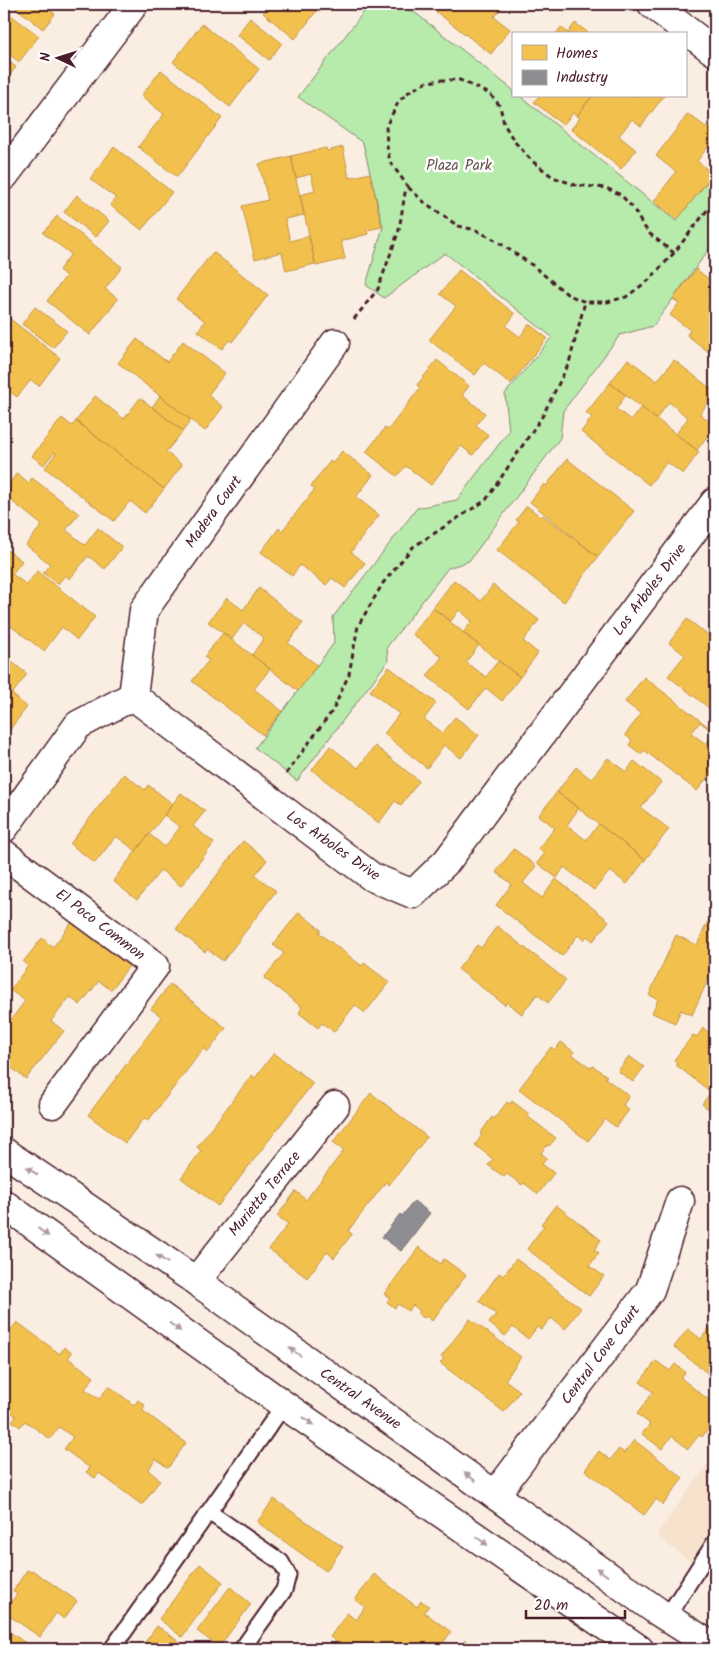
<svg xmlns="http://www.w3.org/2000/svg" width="719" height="1653" viewBox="0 0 719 1653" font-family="Kalam,sans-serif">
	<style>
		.built { fill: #f6e2cd }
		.green { fill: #b7ebac; stroke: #80856c }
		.homes { fill: #f2c14e; stroke: #c09044; fill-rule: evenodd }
		.industry { fill: #8d8d92; stroke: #796c73 }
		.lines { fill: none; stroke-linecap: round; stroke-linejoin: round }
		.lane-casing { stroke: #4a1f2b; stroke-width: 19 }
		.street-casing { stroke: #4a1f2b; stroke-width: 31 }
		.secondary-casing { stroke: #4a1f2b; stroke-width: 31 }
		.path { stroke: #4a1f2b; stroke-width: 3; stroke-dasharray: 5 4; stroke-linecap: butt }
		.lane { stroke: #fff; stroke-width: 15 }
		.street { stroke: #fff; stroke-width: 28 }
		.secondary { stroke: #fff; stroke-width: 28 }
		.oneway { fill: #ae9aa0 }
		.labels { text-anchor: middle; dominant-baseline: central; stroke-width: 5; stroke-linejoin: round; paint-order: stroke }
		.park-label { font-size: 15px; fill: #65524b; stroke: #fff }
		.street-label { font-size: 15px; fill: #4a1f2b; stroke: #fff }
	</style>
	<rect width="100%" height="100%" fill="#faeee2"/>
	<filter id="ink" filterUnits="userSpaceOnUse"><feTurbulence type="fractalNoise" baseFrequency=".02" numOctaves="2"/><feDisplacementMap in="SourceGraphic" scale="10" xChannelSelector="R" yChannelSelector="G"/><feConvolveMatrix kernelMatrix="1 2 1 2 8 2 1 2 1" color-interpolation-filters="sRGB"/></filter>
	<g filter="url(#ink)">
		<path class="built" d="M715,1454V1581L656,1535Z"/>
		<path class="green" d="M370,4H404L513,90V96H520L676,221L715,172V241L653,326L620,335L563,411L560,438L469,561L448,568L387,647L388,661L297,781L255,748L334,643L333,617L417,508L457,500L509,431L505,394L552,337L445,253L384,298L366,285L383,227L363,143L298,97Z"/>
		<path class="homes" d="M17,4H42L55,14L43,29L15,7Z
			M271,4H322L295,39L263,13Z
			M426,4H504L494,17L510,29L491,54Z
			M4,10L39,36L19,62L4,50Z
			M250,18L282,43L269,60L237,35Z
			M575,23L590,34H556L561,27L568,33Z
			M202,24L259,69L230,107L173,62Z
			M4,58L16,67L4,83Z
			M161,70L222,118L177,177L138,147L164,114L141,96Z
			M539,96H592L577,116L573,113L563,125L534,102Z
			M592,96H664L641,126L632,119L619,136L636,150L621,169L571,129L580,118L577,116Z
			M688,114L710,130L715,123V145L712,142L697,161L713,174L677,220L654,201L676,172L656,156Z
			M114,147L172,192L142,230L110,205L116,198L90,179Z
			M343,147L349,178L370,173L382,227L367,230L368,234L341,241L345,259L316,266L300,195L315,191L311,174L296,178L291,156L326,148L327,151Z
			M291,156L304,215L285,219L290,241L309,236L315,264L286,271L282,252L255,259L242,206L268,200L259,164Z
			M77,195L109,221L96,237L64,212Z
			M57,216L122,267L105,289L118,299L90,335L47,301L66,276L59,270L71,254L43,233Z
			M213,252L268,295L232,342L229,340L222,349L198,331L205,321L176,299Z
			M696,269L715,284V357L687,335L690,330L670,315L679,303L673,299Z
			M459,270L515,314L506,326L520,337L529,324L547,338L511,384L484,363L475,375L429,340L456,306L440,294Z
			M35,307L67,331L53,348L22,324Z
			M9,318L60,358L39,386L31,380L17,397L4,387V325Z
			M137,339L167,362L183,341L225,373L208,395L223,407L205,431L118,363Z
			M628,359L657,381L674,360L715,392L700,414L715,426L697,450L676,434L688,418L669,402L656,419L610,383Z
			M437,360L469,386L462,395L485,413L476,425L488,435L473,455L461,446L431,485L406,466L397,476L366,452L385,428L388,430L420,388L417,385Z
			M610,383L626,395L616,409L631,420L641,407L699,452L683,474L667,462L649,485L581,432L592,417L586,413Z
			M95,396L124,419L140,398L183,431L166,452L182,465L164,489L76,421Z
			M160,396L191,420L183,431L152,407Z
			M62,418L72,426L76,421L164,489L145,513L130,501L114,521L45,468L56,453L54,452L44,465L32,456Z
			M342,451L373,475L356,497L379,515L351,552L365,563L345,588L332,578L326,585L300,565L292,576L261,552L279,528L282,531L315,489L311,486L330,461L333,463Z
			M567,459L634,511L598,557L530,502L544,484L546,486Z
			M17,473L29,483L32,478L79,514L66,530L85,545L98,528L122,547L105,569L88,556L70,579L65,575L58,584L43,573L50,564L26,545L42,525L4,495V490Z
			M527,506L541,517L543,515L598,557L564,602L497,550L519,522L516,520Z
			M5,548L22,561L12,574L27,585L37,571L95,617L77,640L62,627L44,651L4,621Z
			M454,580L481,601L493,585L539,620L523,641L538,653L520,677L463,633L472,621L459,610L451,621L433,608Z
			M259,588L303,623L288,643L317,665L298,691L252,655L264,638L244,623L232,639L208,622L227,598L243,610Z
			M433,608L479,645L466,662L486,677L498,661L520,677L502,701L486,688L469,709L427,676L442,657L412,634Z
			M687,619L715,640V708L713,711L668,676L685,655L669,643Z
			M223,633L270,669L254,689L282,711L263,735L192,681L209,660L204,657Z
			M4,656L27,674L12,694L27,707L8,732L4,728Z
			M389,667L436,703L424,719L443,733L455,717L479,735L461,758L444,745L427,768L384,734L399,714L370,691Z
			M644,677L715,732V778L710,774L697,791L644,750L641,754L629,745L632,740L625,735L641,714L625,702ZM700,722L714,733L706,744L691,733Z
			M330,746L358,768L375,746L419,781L401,805L395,801L379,823L312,770Z
			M608,758L626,772L634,761L661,782L641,808L669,829L645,860L557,792L576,767L591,779Z
			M124,774L145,790L148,785L173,804L136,851L116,836L95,863L70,844Z
			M557,792L579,808L567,825L586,840L599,824L645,860L627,884L610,871L594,890L564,867L557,878L537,863L545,853L538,849L555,828L539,815Z
			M181,793L205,811L193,826L214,843L181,886L161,870L137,900L113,881L149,834L165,847L180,827L164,815Z
			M243,841L267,860L255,875L276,891L223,961L207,949L205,952L176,929Z
			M514,849L536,866L523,883L542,898L556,879L609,921L593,941L587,936L584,940L578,935L562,956L496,905L512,884L496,872Z
			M715,888V904L708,898Z
			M299,912L321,930L319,933L362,966L364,963L389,982L365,1013L355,1005L334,1032L322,1023L318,1028L299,1013L302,1007L264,978L284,953L273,945Z
			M709,919L715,922V964L692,1015L681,1010L675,1023L652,1013L658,999L649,995L676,935L697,945Z
			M72,922L129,966L111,990L99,981L80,1005L70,997L51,1021L64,1031L26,1079L4,1062V1029L25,1001L10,990L28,966L23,962L42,938L53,947Z
			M497,926L566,980L548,1003L537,994L522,1014L506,1002L505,1005L458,969L477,945L481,948Z
			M170,984L226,1028L208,1052L204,1048L148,1121L144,1118L125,1143L88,1115L162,1017L151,1009Z
			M703,1028L715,1037V1114L702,1104L711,1092L676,1065L677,1063L674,1060L693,1035L697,1037Z
			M561,1042L574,1052L573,1055L591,1068L593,1066L607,1076L605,1078L629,1096L623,1105L629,1110L616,1127L605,1119L588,1141L519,1089L551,1047L555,1050Z
			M274,1053L313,1083L218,1206L181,1178L201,1151L197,1147L252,1075L255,1078Z
			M629,1056L644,1067L633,1082L618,1071Z
			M371,1093L427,1137L389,1185L386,1182L348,1231L352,1234L334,1258L327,1252L307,1278L269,1249L288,1224L277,1216L296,1191L306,1200L344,1150L333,1142Z
			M512,1101L529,1114L527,1116L556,1138L549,1146L547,1145L541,1153L547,1158L542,1164L554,1173L538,1194L524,1183L522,1185L507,1174L504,1177L488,1165L493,1159L475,1145L482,1135L480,1134L492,1117L494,1119L507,1102L510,1104Z
			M556,1205L601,1240L594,1250L599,1253L589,1266L604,1276L589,1296L527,1249L544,1226L541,1224Z
			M419,1247L441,1264L444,1259L466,1275L432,1321L426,1316L424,1318L418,1314L420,1311L413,1305L408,1311L398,1304L395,1308L387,1302L390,1298L384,1294Z
			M516,1259L581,1308L565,1329L551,1318L541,1330L537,1327L528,1339L513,1327L505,1336L489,1323L496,1314L479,1301L499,1273L503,1276Z
			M715,1274V1287L709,1282Z
			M470,1319L521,1357L505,1380L520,1391L504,1412L440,1363L444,1359L441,1357Z
			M17,1322L60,1354L64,1347L72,1353L68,1358L94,1377L85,1389L99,1399L109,1386L134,1405L138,1400L145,1405L142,1410L186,1443L168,1468L156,1459L148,1470L160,1480L142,1505L99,1473L95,1478L86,1472L90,1468L64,1449L73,1437L59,1427L50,1439L25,1421L20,1427L12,1421L16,1416L4,1407V1359L8,1354L4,1352V1339Z
			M710,1327L715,1330V1379L674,1347L688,1329L701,1339Z
			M656,1361L670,1371L675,1364L685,1372L681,1378L715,1405V1415L712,1419L714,1421L702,1437L699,1435L688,1449L672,1436L662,1449L642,1434L650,1424L637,1414L653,1392L640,1382Z
			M634,1440L683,1478L663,1505L656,1499L644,1515L585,1470L599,1451L610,1460L619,1449L624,1453Z
			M274,1499L343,1547L326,1571L257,1522Z
			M200,1564L223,1582L182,1637L159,1619Z
			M27,1570L31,1572L32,1570L77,1601L64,1619L56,1613L40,1637L4,1612L17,1594L13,1591Z
			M374,1574L417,1607L421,1601L429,1606L424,1612L451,1632L443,1643L451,1649H346L330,1637L347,1613L356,1620L365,1607L355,1600Z
			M230,1587L251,1604L219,1647L197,1631Z
			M157,1626L181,1643L176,1649H140Z
			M4,1628L34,1649H4Z
			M465,1640L477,1649H459Z"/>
		<path class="industry" d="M414,1201L430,1213L401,1251L382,1237L400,1214L402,1216Z"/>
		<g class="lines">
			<defs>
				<path id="lane" d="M209,1512L281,1562L288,1575L284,1590L242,1649
					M667,1617L715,1542
					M112,1649L284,1405"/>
				<path id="street" d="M652,4L715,52
					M4,176L134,4
					M133,696L372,877L413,894L447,861L715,502
					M133,696L144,610L335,343
					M4,828L78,725L133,696
					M4,854L155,966L53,1104
					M196,1281L335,1106
					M495,1495L650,1290L680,1201"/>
				<path id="secondary" d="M4,1152L196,1281L657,1611L715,1648
					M4,1204L284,1405L639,1649"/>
			</defs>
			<use href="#lane" class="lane-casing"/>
			<use href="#street" class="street-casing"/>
			<use href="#secondary" class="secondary-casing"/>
			<path class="path" d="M409,188L390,162L387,146L386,126L399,101L410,91L427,82L441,80H460L490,94L500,106L504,124L514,141L532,161L553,177L575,185L606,188L621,195L633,208L642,224L650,234L674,253
				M354,319L378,289L399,230L405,193L409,188L424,202L458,226L476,230L495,240L532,265L567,294L585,302H607L626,297L649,280L674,253L715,200
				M286,774L333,710L349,674L358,626L383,583L413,547L486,500L543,415L569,363L585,302"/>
			<use href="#lane" class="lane"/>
			<use href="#street" class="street"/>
			<use href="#secondary" class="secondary"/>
		</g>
		<defs><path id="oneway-solid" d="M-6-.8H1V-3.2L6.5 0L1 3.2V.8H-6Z" transform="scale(1.25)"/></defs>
		<g class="oneway">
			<use href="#oneway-solid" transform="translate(32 1171) rotate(-146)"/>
			<use href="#oneway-solid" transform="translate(43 1232) rotate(36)"/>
			<use href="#oneway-solid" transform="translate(162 1259) rotate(-146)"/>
			<use href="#oneway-solid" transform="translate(175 1327) rotate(36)"/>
			<use href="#oneway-solid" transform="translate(295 1352) rotate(-145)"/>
			<use href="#oneway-solid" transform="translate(308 1421) rotate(34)"/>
			<use href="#oneway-solid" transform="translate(470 1477) rotate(-145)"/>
			<use href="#oneway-solid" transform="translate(482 1541) rotate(35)"/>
			<use href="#oneway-solid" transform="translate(602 1572) rotate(-144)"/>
		</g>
	</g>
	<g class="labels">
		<g class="park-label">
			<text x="459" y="166">Plaza Park</text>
		</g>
		<g class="street-label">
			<text transform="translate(214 512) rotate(-54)">Madera Court</text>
			<text transform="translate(650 590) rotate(-53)">Los Arboles Drive</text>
			<text transform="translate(333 846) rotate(35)">Los Arboles Drive</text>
			<text transform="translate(100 925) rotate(37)">El Poco Common</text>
			<text transform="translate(265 1194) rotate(-51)">Murietta Terrace</text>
			<text transform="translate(601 1355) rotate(-53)">Central Cove Court</text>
			<text transform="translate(360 1399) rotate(35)">Central Avenue</text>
		</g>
	</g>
	<rect width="719" height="1653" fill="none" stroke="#fff" stroke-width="20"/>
	<rect x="10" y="10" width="699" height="1633" fill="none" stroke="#4a1f2b" stroke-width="2" filter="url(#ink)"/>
	<rect x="512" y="32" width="175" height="65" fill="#ffffff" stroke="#b7a5aa"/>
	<rect x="522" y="45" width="25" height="15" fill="#f2c14e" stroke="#b7a5aa"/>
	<text x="556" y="58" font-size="15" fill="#4a1f2b">Homes</text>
	<rect x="522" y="70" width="25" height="15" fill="#8d8d92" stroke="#b7a5aa"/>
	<text x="556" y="82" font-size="15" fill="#4a1f2b">Industry</text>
	<g transform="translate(58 58) rotate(274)" stroke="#ffffff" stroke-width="4" paint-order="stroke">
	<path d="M0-4L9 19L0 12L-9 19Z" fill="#4a1f2b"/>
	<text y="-8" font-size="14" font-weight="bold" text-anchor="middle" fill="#4a1f2b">N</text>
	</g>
	<path d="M526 1610v8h99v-8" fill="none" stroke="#4a1f2b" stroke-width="2.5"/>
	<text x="534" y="1610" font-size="15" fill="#4a1f2b" stroke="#ffffff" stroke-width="4" paint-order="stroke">20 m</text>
</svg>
